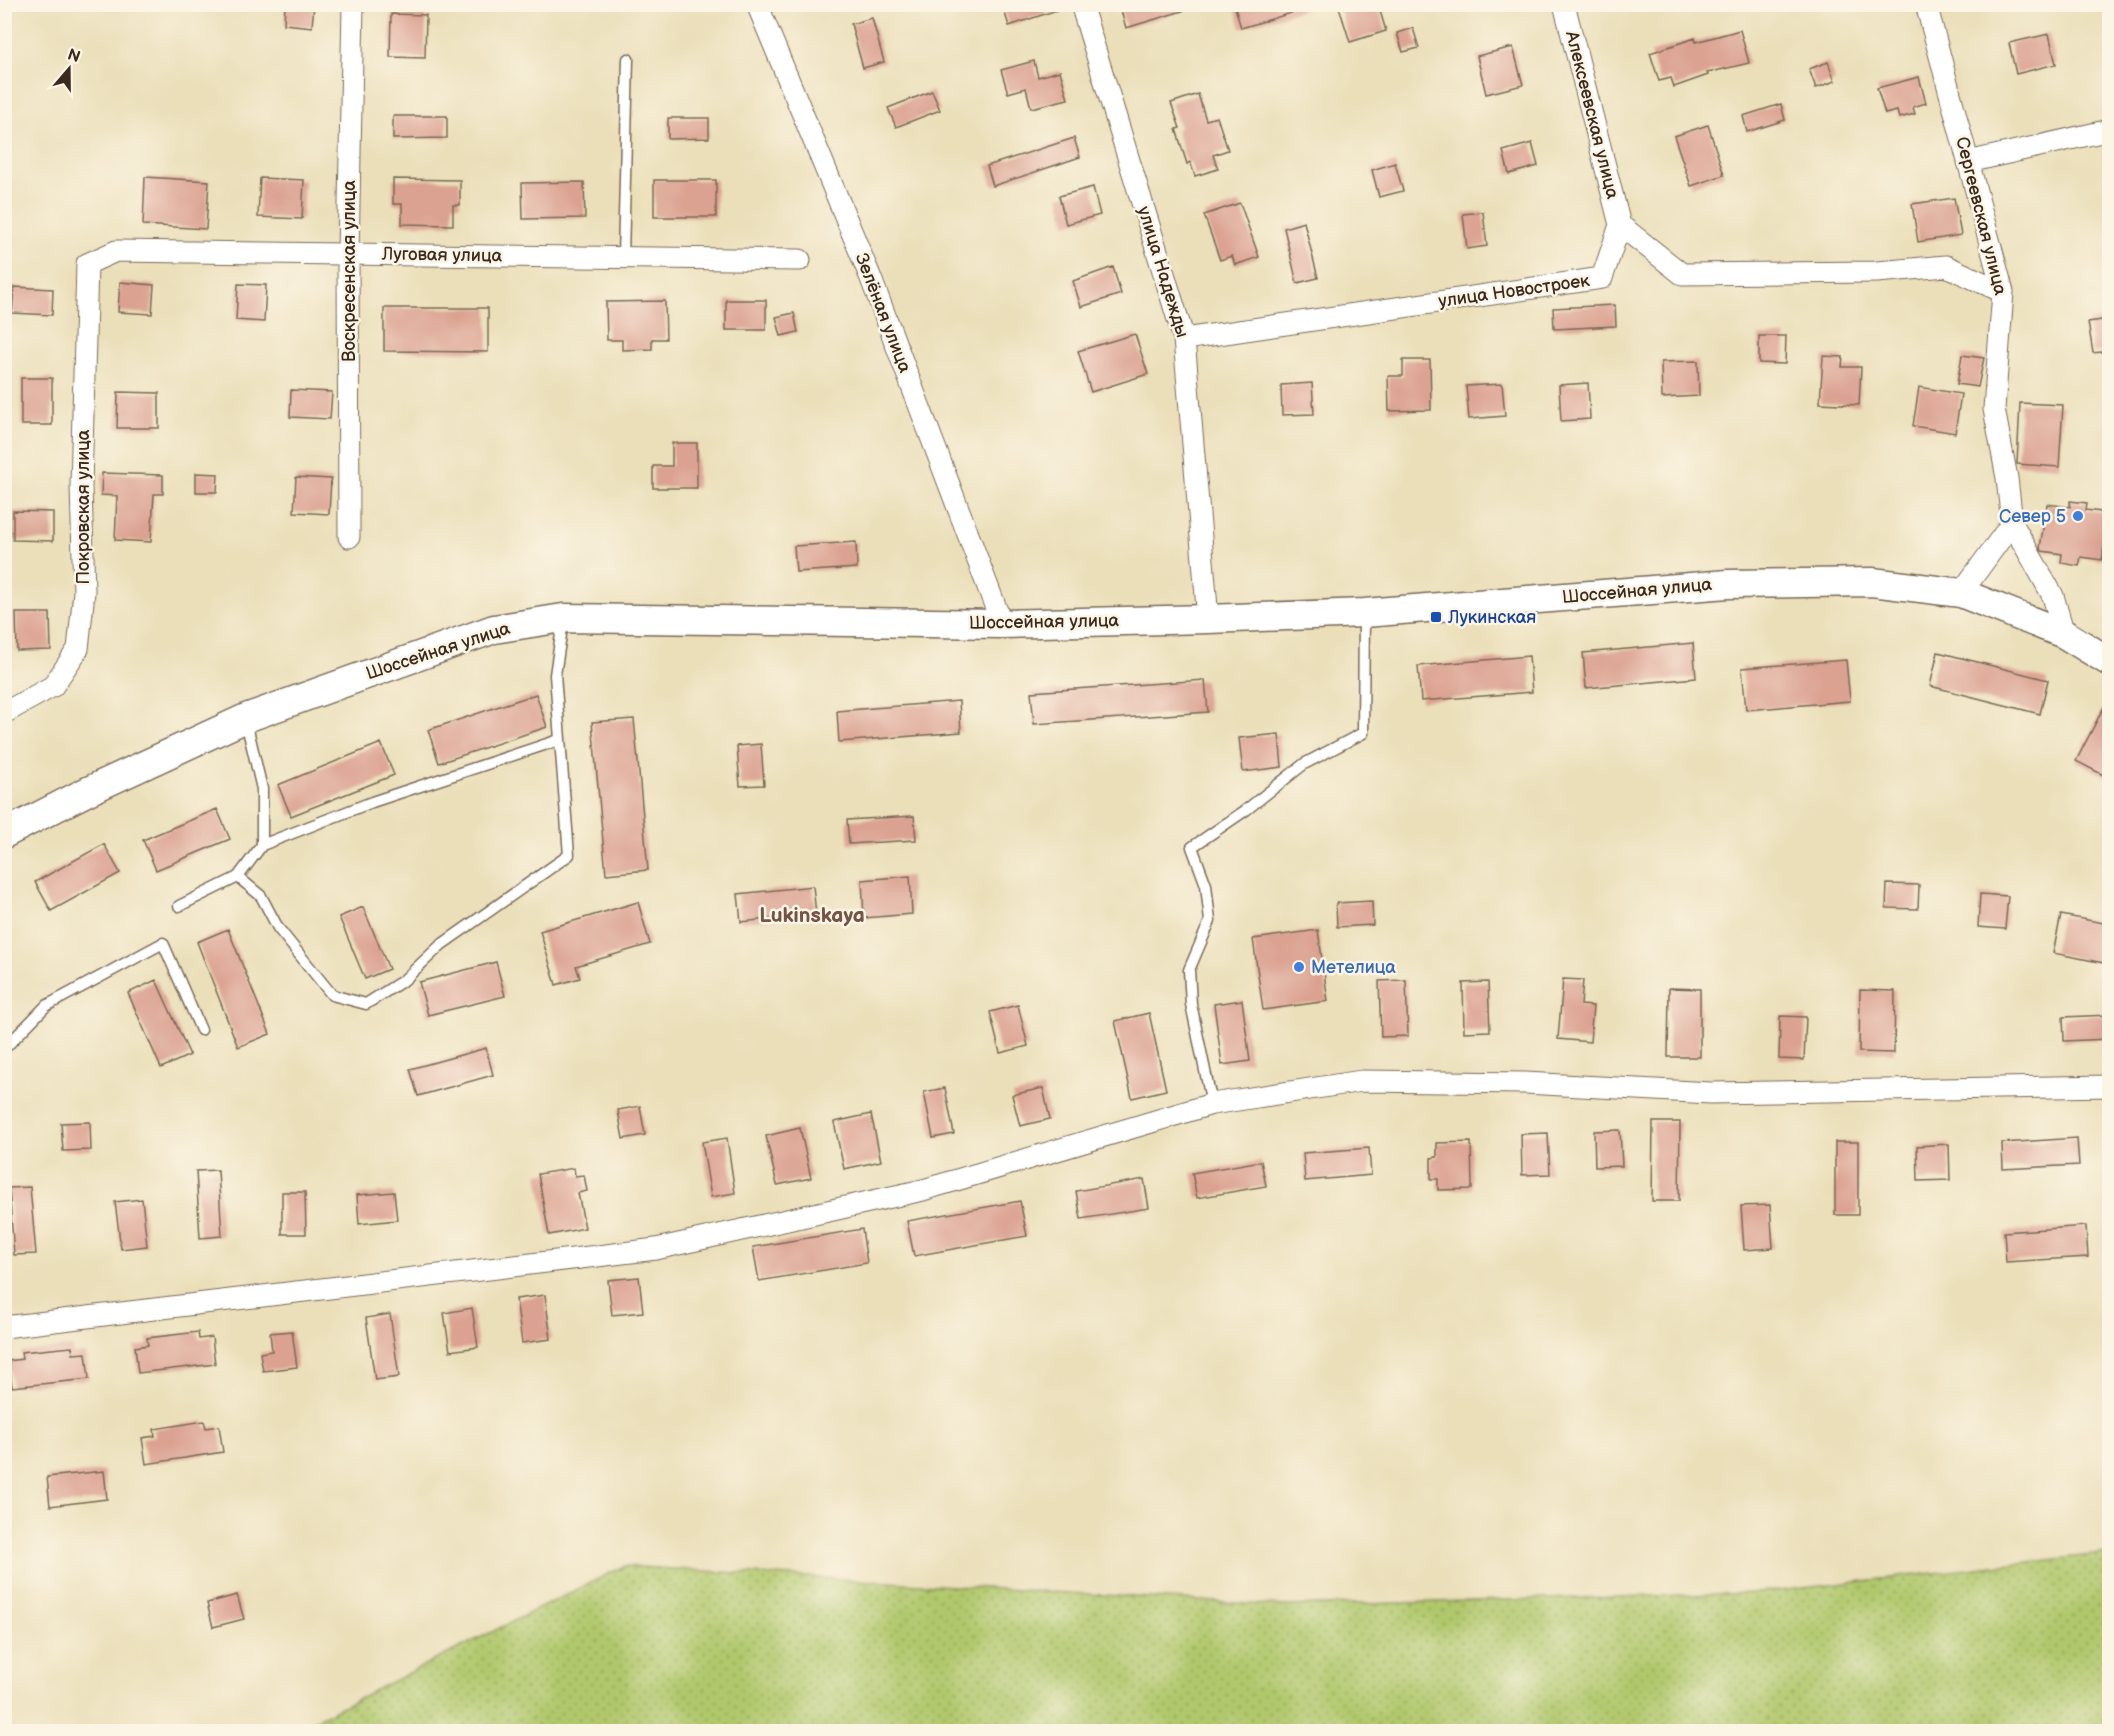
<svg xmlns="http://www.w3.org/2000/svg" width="2114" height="1736" viewBox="0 0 2114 1736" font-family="'Balsamiq Sans',sans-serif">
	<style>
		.grass { fill: url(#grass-dots); stroke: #767945; stroke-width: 1.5 }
		.building { fill: #dba191 }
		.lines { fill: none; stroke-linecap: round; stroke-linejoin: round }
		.service-casing { stroke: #796955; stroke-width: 13 }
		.minor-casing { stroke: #796955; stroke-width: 23 }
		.secondary-casing { stroke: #796955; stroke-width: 31 }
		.service { stroke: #fff; stroke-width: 10 }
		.minor { stroke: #fff; stroke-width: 21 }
		.secondary { stroke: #fff; stroke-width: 28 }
		.shop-dot { fill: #3f7fe0; stroke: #fcf5e5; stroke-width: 2 }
		.transit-dot { fill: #1a4fb4; stroke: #fcf5e5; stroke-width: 2 }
		.labels { text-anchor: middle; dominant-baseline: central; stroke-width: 5; stroke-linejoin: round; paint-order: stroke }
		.street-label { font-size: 18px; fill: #3b2a1e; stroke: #fcf5e5 }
		.shop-label { font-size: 18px; fill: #366cbe; stroke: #fcf5e5; text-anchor: end }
		.transit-label { font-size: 18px; fill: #164399; stroke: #fcf5e5; text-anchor: start }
		.quarter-label { font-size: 21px; font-weight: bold; fill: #735446; stroke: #fcf5e5 }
	</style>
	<defs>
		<pattern id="grass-dots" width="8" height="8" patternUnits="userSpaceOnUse" patternTransform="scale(1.5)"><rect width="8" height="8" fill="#b0c86c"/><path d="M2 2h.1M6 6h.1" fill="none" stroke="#90a358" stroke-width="1.8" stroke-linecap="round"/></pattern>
	</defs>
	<rect width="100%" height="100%" fill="#fcf5e5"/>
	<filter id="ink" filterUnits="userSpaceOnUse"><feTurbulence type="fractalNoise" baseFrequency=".0167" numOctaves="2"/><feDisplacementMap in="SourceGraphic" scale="12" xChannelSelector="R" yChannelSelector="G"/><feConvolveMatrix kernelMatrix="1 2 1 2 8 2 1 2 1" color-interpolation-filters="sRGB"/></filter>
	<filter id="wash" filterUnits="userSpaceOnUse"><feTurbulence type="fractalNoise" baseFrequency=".008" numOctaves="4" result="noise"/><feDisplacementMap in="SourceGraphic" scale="24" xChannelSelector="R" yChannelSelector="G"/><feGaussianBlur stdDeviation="1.35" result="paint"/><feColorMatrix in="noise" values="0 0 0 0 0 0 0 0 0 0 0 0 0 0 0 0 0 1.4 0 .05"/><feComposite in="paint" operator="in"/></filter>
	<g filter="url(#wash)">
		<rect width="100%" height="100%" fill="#ebdfba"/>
		<path class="grass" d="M2109,1553V1731H293L624,1566L1284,1606L1758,1593Z"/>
		<g id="blocks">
			<path class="building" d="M285,4H314L312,27L284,24Z
				M1002,4H1063V8L1009,26Z
				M1119,4H1188L1189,9L1126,28Z
				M1234,4H1305V9L1241,28Z
				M1338,4H1378L1386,31L1350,42Z
				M391,14L426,15L425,58L390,57Z
				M872,18L884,62L863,68L851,24Z
				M1413,28L1419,48L1403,52L1397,33Z
				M1740,30L1749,63L1707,73L1708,75L1674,87L1671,78L1659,81L1650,53L1695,38L1696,42Z
				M2049,34L2056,64L2016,74L2009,43Z
				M1513,47L1523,85L1486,94L1477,56Z
				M1034,61L1038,77L1060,71L1068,99L1031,108L1026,88L1008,93L1001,70Z
				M1828,62L1835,81L1816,88L1809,69Z
				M1919,77L1926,103L1913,107L1915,114L1899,118L1897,111L1885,114L1877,88Z
				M932,91L940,110L896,127L888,108Z
				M1198,94L1206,120L1217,117L1228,150L1213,155L1218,169L1195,176L1190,162L1187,164L1176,129L1180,128L1171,103Z
				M1781,104L1785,120L1747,132L1743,116Z
				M393,116H447V138L393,139Z
				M668,118H709V138L668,139Z
				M1708,125L1724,175L1691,186L1674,136Z
				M1074,138L1080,157L993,186L987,166Z
				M1532,143L1538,166L1509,174L1503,151Z
				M1395,163L1403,191L1379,197L1372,170Z
				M145,177L209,181L206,229L143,225Z
				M260,178L304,180L302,219L258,217Z
				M393,179L460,180V205H453V225L402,224V204H393Z
				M654,180H716V217H654Z
				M584,182L585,218L523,219L522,183Z
				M1093,187L1100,215L1066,224L1059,196Z
				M1954,198L1961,235L1918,242L1912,204Z
				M1240,203L1259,257L1235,265L1232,256L1220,260L1204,215Z
				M1483,212L1487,246L1467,249L1463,214Z
				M1304,222L1318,278L1297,283L1284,228Z
				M1113,267L1121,294L1081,307L1073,281Z
				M120,282L154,285L152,314L118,312Z
				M238,284L266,285L264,322L236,320Z
				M14,287L53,289L52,315L12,313Z
				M726,300H766V330H726Z
				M665,301L666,339H652V349L622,350V340H607L606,302Z
				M1615,305L1616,326L1554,329L1553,308Z
				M384,308H488V352L384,351Z
				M794,313L798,332L781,336L776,317Z
				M2109,319V351L2093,353L2088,322Z
				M1135,334L1148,374L1091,392L1078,351Z
				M1759,336H1786L1785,364L1759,363Z
				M1962,355L1984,358L1978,387L1957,384Z
				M1823,356L1843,357L1842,367H1861L1859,405L1820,403Z
				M1403,360H1430L1431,410L1389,411L1388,376H1403Z
				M1698,361L1699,396L1662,398L1661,362Z
				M21,378H52V425H21Z
				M1312,383L1314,414L1282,415L1281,385Z
				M1588,383L1590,419L1561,421L1559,385Z
				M1502,384L1505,416L1469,419L1466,386Z
				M1919,387L1961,394L1955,433L1913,426Z
				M291,390L332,392L330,419L290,417Z
				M118,392L159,393V428H117Z
				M2020,403L2063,405L2059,467L2017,464Z
				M672,443H697V488H653V466H672Z
				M102,473L163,475V494H154L151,542L115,540L117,496L101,495Z
				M196,473L218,474L217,492H196Z
				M296,477L331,479L329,514L294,512Z
				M2070,501L2087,503L2086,510L2109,513L2102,560L2081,557L2079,566L2061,563L2062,554L2042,551L2040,548L2047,504L2070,507Z
				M13,511L53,512V541L13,540Z
				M856,542L857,568L796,572L794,546Z
				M16,613H50L51,650L17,651Z
				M1693,643L1696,678L1586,688L1583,653Z
				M1938,652L2048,680L2040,714L1930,686Z
				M1529,656L1532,692L1421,701L1418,666Z
				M1846,660L1850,701L1746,710L1742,668Z
				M1205,680L1208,712L1034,724L1031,692Z
				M536,694L547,727L439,763L428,730Z
				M2109,697V778L2076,761Z
				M959,701L961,732L839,742L837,711Z
				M634,719L648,870L606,874L592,722Z
				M1279,734L1282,767L1243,772L1239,738Z
				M381,743L394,775L291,816L278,785Z
				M761,744L764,785L740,786L737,746Z
				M217,809L230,839L156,870L143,840Z
				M914,816L916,840L849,844L847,820Z
				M104,844L120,873L51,911L35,882Z
				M910,876L912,914L864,918L862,880Z
				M1887,884L1919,885L1918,909L1886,908Z
				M813,886L816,914L741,922L738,894Z
				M1980,894L2008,896L2005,929L1978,927Z
				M1372,901L1373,925L1337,927L1336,903Z
				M638,902L650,944L576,966L580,978L556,985L540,931Z
				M363,907L389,969L365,979L339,917Z
				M2061,915L2109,924V964L2053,953Z
				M228,929L270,1034L238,1047L197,942Z
				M1318,930L1328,1001L1263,1010L1253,939Z
				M496,962L505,996L428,1015L419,982Z
				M1563,979L1583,980L1581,1005L1593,1006L1590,1042L1558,1039Z
				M156,980L190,1055L161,1068L128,993Z
				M1406,980L1408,1036L1381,1037L1379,981Z
				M1488,982L1490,1031L1464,1032L1463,983Z
				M1669,988L1700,989V1057H1668Z
				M1860,990L1895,991L1894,1053L1859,1052Z
				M1242,1000L1250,1061L1222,1065L1214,1004Z
				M1018,1005L1028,1046L1000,1053L990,1012Z
				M1149,1013L1166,1090L1132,1098L1115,1021Z
				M2109,1015V1039L2064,1041L2063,1017Z
				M1780,1016L1806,1017L1804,1060L1779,1059Z
				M486,1048L493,1075L418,1096L410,1069Z
				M945,1088L954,1134L933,1138L924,1092Z
				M1043,1088L1050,1119L1020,1126L1012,1095Z
				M640,1106L645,1135L623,1139L618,1110Z
				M871,1114L881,1161L844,1169L834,1122Z
				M90,1122L91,1150L63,1151L61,1123Z
				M1653,1122H1680L1679,1201H1652Z
				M800,1128L811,1178L777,1185L766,1136Z
				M1620,1130L1622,1166L1595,1167L1594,1131Z
				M1548,1133L1550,1174L1522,1175L1521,1134Z
				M727,1138L735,1193L711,1197L702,1142Z
				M2077,1138L2079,1165L2003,1169L2002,1143Z
				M1471,1142L1472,1189L1438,1190V1179H1431V1158L1437,1157V1143Z
				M1835,1142H1858V1215H1835Z
				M1949,1144L1950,1180L1918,1181L1917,1146Z
				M1369,1148L1371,1175L1305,1181L1303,1153Z
				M1261,1161L1266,1186L1197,1198L1192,1173Z
				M574,1168L575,1176L584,1175L587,1191L578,1193L585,1228L549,1235L538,1174Z
				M218,1170L222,1236L200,1238L196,1171Z
				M1144,1179L1149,1208L1081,1219L1076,1191Z
				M30,1187L36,1254L14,1255L9,1188Z
				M282,1192H305L306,1234H282Z
				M394,1192L397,1220L359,1224L357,1195Z
				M142,1199L147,1246L121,1249L115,1202Z
				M1020,1201L1027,1236L914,1256L907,1221Z
				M1770,1205L1773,1248L1744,1250L1741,1206Z
				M2086,1226L2088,1257L2006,1262L2004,1232Z
				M862,1229L867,1263L759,1281L753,1247Z
				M639,1277L643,1312L612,1315L608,1280Z
				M545,1295L551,1339L522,1343L516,1299Z
				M472,1308L478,1347L450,1351L444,1313Z
				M390,1314L399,1377L375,1380L366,1318Z
				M292,1331L297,1367L263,1371L260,1353L272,1351L270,1333Z
				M198,1332L199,1339L212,1337L215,1364L138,1373L135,1347L148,1345L147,1338Z
				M72,1347L73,1354L86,1353L89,1379L12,1387L9,1361L22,1359L21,1352Z
				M204,1421L206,1428L219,1426L223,1452L146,1464L142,1438L155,1436L154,1429Z
				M104,1471L107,1499L50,1506L47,1477Z
				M237,1595L244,1619L213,1627L207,1603Z"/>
		</g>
	</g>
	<g filter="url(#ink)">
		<use href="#blocks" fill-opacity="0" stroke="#796955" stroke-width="1.5"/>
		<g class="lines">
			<defs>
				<path id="service" d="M623,257L628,59
					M246,721L262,789V845
					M238,877L261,896L278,928L332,995L366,1004L404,980L441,945L569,855L555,675L563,621
					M179,906L238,877L262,845L372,802L559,740
					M4,1049L46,1006L163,943L201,1030
					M1212,1104L1191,1004L1189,970L1210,921L1206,885L1192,847L1246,810L1304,764L1363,733L1364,614"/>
				<path id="minor" d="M757,4L870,276L1002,624
					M1081,4L1184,339L1208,619
					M1564,4L1620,225
					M1926,4L2003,292L1994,409L2007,478L2012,523L1961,593
					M1968,162L2110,130
					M1184,339L1602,278L1620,225L1682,274L1877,272L1946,266L2003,292
					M2012,523L2053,596L2064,634
					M349,537L348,254L353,4
					M4,713L53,686L78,649L84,592L81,486L87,264L116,251L800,260
					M4,1327L656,1249L923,1190L1212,1104L1362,1081L1525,1083L1711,1093L2110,1086"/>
				<path id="secondary" d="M4,834L86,792L246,718L494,629L563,618L1002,624L1208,619L1364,613L1728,584L1872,582L1961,593L2064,634L2110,662"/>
			</defs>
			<use href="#service" class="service-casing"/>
			<use href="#minor" class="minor-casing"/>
			<use href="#secondary" class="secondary-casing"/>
			<use href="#service" class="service"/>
			<use href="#minor" class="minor"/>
			<use href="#secondary" class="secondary"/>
		</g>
	</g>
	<g class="shop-dot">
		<circle cx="2078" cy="516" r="6"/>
		<circle cx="1299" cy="967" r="6"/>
	</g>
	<rect class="transit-dot" x="1430" y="611" width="12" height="12" rx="3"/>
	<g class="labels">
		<g class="street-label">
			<text transform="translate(1592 115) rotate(76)">Алексеевская улица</text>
			<text transform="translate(1981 216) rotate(76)">Сергеевская улица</text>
			<text transform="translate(442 255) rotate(1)">Луговая улица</text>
			<text transform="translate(349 271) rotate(-90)">Воскресенская улица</text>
			<text transform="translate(1163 272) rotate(73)">улица Надежды</text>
			<text transform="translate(1514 291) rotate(-8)">улица Новостроек</text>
			<text transform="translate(883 313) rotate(69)">Зелёная улица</text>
			<text transform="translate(83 507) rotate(-90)">Покровская улица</text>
			<text transform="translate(1637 591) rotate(-5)">Шоссейная улица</text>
			<text transform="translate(1044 622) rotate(-1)">Шоссейная улица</text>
			<text transform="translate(438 651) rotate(-18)">Шоссейная улица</text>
		</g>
		<g class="shop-label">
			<text x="2066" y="516">Север 5</text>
			<text x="1311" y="967" text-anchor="start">Метелица</text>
		</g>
		<g class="transit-label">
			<text x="1448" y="617">Лукинская</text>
		</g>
		<g class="quarter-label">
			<text x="812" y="915">Lukinskaya</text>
		</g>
	</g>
	<rect width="2114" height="1736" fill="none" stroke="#fcf5e5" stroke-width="24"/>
	<g transform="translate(69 69) rotate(20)" stroke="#fcf5e5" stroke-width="4.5" paint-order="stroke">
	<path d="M0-4.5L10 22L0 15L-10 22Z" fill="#3b2a1e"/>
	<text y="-9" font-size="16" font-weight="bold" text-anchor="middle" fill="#3b2a1e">N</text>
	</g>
</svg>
